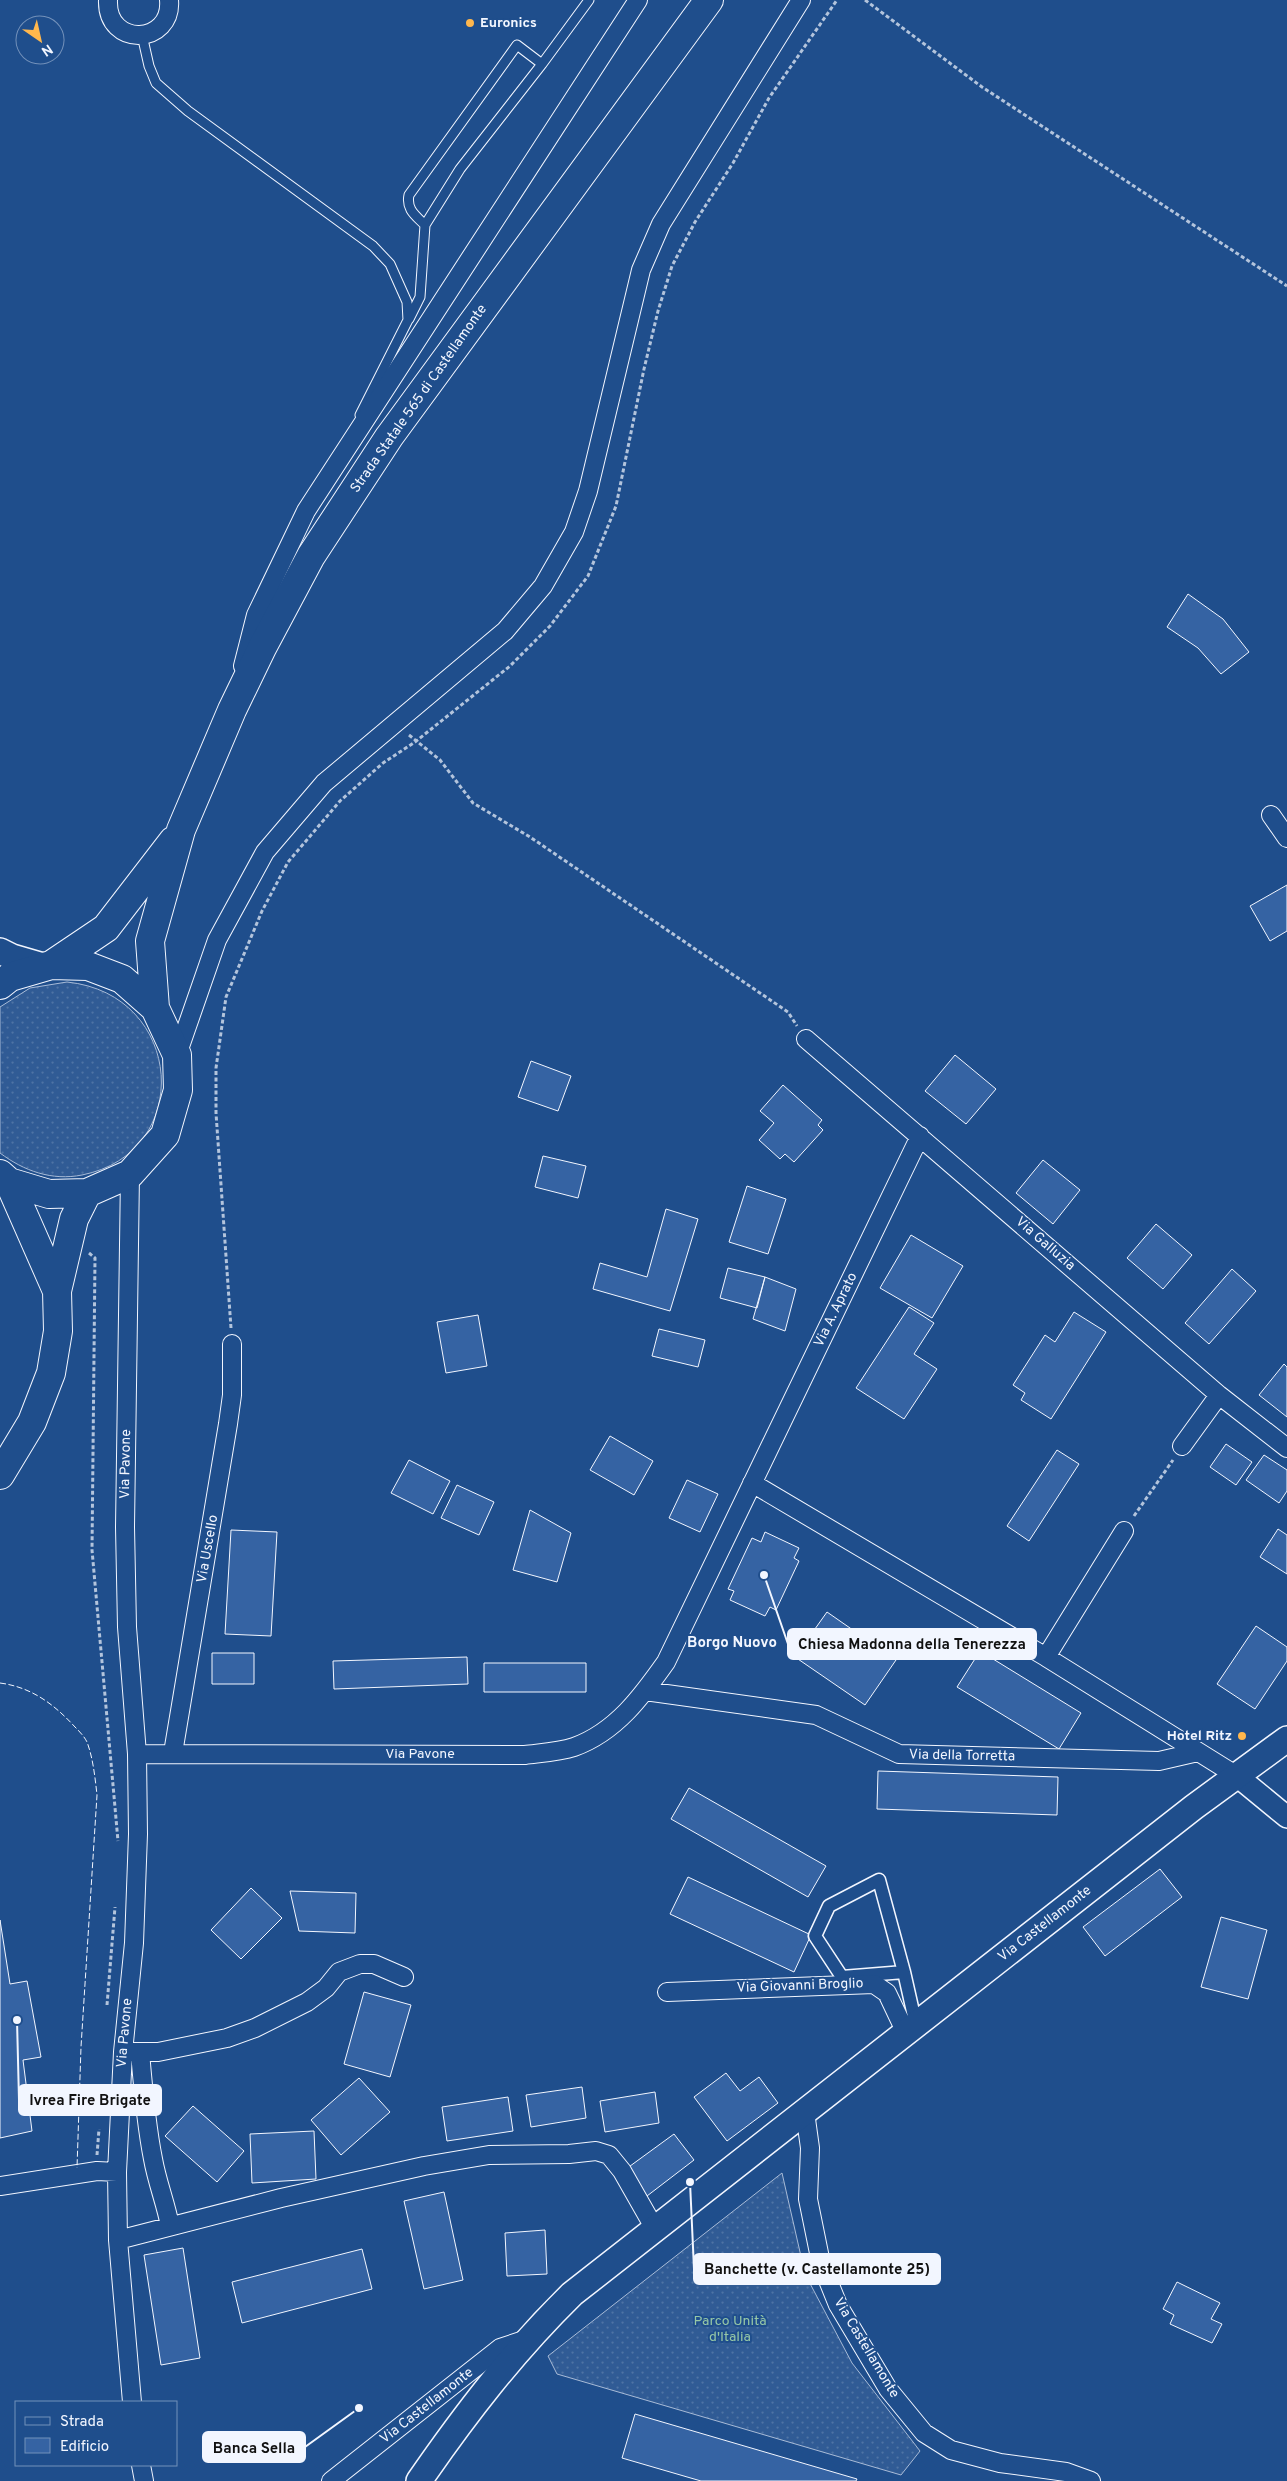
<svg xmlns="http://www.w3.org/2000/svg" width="1287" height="2481" viewBox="0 0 1287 2481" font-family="Overpass,sans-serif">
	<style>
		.grass { fill: url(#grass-dots); stroke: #a8bbd7 }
		.building { fill: #3563a3; stroke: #f2f6ff }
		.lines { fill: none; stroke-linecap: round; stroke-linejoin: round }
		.service-casing { stroke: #f2f6ff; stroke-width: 11 }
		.pedestrian-casing { stroke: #f2f6ff; stroke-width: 15 }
		.minor-casing { stroke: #f2f6ff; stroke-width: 20 }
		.tertiary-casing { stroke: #f2f6ff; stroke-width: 24 }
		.secondary-casing { stroke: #f2f6ff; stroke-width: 28 }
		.primary-casing { stroke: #f2f6ff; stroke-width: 30 }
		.path { stroke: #b3c4dc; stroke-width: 3; stroke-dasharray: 4 2.5; stroke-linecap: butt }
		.service { stroke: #1f4e8c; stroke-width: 9 }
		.pedestrian { stroke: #1f4e8c; stroke-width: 12 }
		.minor { stroke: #1f4e8c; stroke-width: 18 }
		.tertiary { stroke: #1f4e8c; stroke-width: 21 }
		.secondary { stroke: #1f4e8c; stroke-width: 25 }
		.primary { stroke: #1f4e8c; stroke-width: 28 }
		.fence { stroke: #f2f6ff; stroke-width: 1; stroke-dasharray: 6 2.5; stroke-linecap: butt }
		.poi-dot { fill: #ffb74d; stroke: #1f4e8c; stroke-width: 2 }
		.labels { text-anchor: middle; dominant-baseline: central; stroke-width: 4; stroke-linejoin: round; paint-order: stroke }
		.poi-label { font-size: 14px; font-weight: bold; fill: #f2f6ff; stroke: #1f4e8c; text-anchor: start }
		.street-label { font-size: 14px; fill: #f2f6ff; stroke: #1f4e8c }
		.park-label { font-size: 14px; fill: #97c8a6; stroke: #1f4e8c }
		.neighbourhood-label { font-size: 15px; font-weight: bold; fill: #f2f6ff; stroke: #1f4e8c }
		.leader { fill: none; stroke: #f2f6ff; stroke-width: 2 }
		.callout-dot { fill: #f2f6ff; stroke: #1f4e8c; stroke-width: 2 }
		.callout { fill: #f2f6ff; stroke: #f2f6ff; stroke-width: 2 }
		.callout-label { font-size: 15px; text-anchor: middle; font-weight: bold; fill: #111 }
	</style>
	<defs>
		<pattern id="grass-dots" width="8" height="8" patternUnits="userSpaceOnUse" patternTransform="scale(1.25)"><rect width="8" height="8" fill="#305b95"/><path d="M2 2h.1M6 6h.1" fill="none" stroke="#4e73a5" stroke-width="1.8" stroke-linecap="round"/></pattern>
	</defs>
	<rect width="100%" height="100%" fill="#1f4e8c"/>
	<path class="grass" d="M67,982C185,994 195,1153 82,1175C52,1181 24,1171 0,1153V1007L30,988Z
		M782,2173L805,2274L852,2363L920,2451L901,2475L557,2374L548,2356Z"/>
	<path class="building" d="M1188,594L1223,619L1249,652L1221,674L1198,648L1167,627Z
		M1287,885V931L1270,941L1250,906Z
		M955,1055L996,1089L966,1124L925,1091Z
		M531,1061L571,1076L558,1111L518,1097Z
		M783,1085L822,1120L818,1125L823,1130L794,1162L785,1154L780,1159L759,1140L774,1123L760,1111Z
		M543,1156L586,1166L578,1198L535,1187Z
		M1043,1160L1080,1190L1053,1224L1016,1193Z
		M747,1186L786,1199L768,1254L729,1242Z
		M666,1209L698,1219L670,1311L593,1289L600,1263L647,1277Z
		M1156,1224L1192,1255L1163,1289L1127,1258Z
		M911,1235L963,1266L932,1318L880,1288Z
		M728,1268L765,1277L757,1308L720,1298Z
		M1232,1269L1256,1291L1209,1344L1185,1323Z
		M765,1277L796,1289L785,1331L753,1319Z
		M909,1307L934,1323L914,1354L937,1369L904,1419L856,1388Z
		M1074,1312L1106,1332L1051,1419L1021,1400L1025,1393L1013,1385L1045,1335L1055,1342Z
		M478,1315L487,1366L446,1373L437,1322Z
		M659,1329L705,1340L698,1367L652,1356Z
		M1284,1364L1287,1367V1417L1259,1395Z
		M610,1436L653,1461L634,1495L590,1470Z
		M1226,1444L1252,1462L1236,1485L1210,1467Z
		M1057,1450L1079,1464L1029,1541L1007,1526Z
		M1264,1455L1287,1470V1491L1279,1503L1246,1480Z
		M409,1460L450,1481L433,1514L391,1493Z
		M687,1480L718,1494L700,1532L669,1518Z
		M457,1485L494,1502L479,1535L441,1518Z
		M530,1510L571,1533L557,1582L513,1570Z
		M1278,1529L1287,1535V1574L1260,1557Z
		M231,1530L277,1532L271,1636L225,1634Z
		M765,1532L799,1548L794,1558L799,1561L776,1610L770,1607L765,1616L730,1600L734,1591L728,1589L752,1538L761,1542Z
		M827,1612L896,1660L865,1705L795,1657Z
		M1256,1626L1287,1647V1661L1255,1709L1217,1684Z
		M980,1651L1081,1713L1059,1749L957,1687Z
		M212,1653H254V1684H212Z
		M467,1657L468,1684L334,1689L333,1661Z
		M484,1663H586V1692H484Z
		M878,1771L1058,1777L1057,1815L877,1809Z
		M689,1788L826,1866L808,1897L671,1819Z
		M1160,1869L1182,1897L1105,1956L1083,1927Z
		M688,1877L811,1935L794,1972L670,1914Z
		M251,1888L282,1918L241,1959L211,1930Z
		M290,1891L356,1893L355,1933L299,1931Z
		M1221,1917L1267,1930L1248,1999L1201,1987Z
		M0,1920L10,1984L27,1981L41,2057L23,2060L32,2131L0,2138Z
		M364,1992L411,2005L390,2077L344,2064Z
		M726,2073L740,2091L759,2077L778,2103L727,2141L694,2097Z
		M359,2078L390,2112L341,2155L311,2120Z
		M582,2087L586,2118L531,2127L526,2095Z
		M655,2092L659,2123L605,2132L600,2101Z
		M508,2097L513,2131L447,2141L442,2107Z
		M193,2106L244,2151L217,2182L165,2136Z
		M314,2131L316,2179L252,2183L250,2134Z
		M674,2134L694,2160L647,2196L626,2169Z
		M444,2192L463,2280L424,2289L404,2201Z
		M545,2230L547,2274L507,2276L505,2233Z
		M183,2248L200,2358L161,2365L144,2255Z
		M362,2249L372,2289L242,2323L232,2282Z
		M1177,2282L1220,2303L1211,2319L1222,2324L1212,2343L1170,2324L1174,2315L1163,2309Z
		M635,2414L857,2479L856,2481H701L622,2458Z"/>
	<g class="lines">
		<defs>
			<path id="service" d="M142,35L149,66L156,83L188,111L373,246L390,264L407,302L408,320L360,415
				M542,64L589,0
				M409,319L420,297L425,225L460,169L542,64L517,45L409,195C406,209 415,215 425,225"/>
			<path id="pedestrian" d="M904,1972L842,1977L815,1936L829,1906L879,1880L904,1972L916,2025"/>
			<path id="minor" d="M108,0C106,48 173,45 169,0
				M243,666L256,615L306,511L638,0
				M1271,815L1287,838
				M806,1039L1219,1395L1287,1448
				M177,1055L217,940L265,852L324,783L505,631L543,586L574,532L588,491L641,270L661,224L801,0
				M130,1174L125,1527L127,1627L137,1754L138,1834L134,1943L123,2052L117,2172L118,2240L132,2402
				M1182,1446L1219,1395
				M752,1483L1046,1657L1237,1776
				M1046,1657L1124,1531
				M645,1691L816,1715L899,1754L1159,1761L1198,1752
				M173,1753L228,1424L232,1395V1344
				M137,1754L525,1755C540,1753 559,1752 574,1747C616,1732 642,1696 666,1662L920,1136
				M667,1992L874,1984L887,1993L906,2033
				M123,2052H158L227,2038L255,2028L307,2002L326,1988L339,1972L360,1964H374L404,1977
				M140,2052C143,2088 146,2124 153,2159C157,2182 166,2204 170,2226
				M805,2112L810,2148L808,2199L821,2263L838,2305L888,2389L924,2433L951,2450L1000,2463L1066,2472L1091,2481
				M0,2186L97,2171L117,2172
				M118,2240L281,2198L424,2166L489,2155L569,2154L596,2151L609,2155L622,2171L655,2229
				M141,2465L144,2481
				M331,2481L500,2348L527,2339"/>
			<path id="tertiary" d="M1237,1776L1287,1817"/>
			<path id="secondary" d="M0,951L12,957L43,966
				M419,2481C466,2413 513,2352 572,2294L1194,1807L1287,1739"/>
			<path id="primary" d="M51,965L106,928L173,841
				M0,985L10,977L51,965L88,966L122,979L155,1008L177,1055L178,1090L165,1135L130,1174L87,1193L49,1194L9,1182L0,1174
				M155,1008L150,941L181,830L232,710L262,648L311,556L389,437L709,0
				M9,1182L57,1291
				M0,1475L32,1422L51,1373L58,1331L57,1291L74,1219L87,1193"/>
		</defs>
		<use href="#service" class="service-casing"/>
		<use href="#pedestrian" class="pedestrian-casing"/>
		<use href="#minor" class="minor-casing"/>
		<use href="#tertiary" class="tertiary-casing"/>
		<use href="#secondary" class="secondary-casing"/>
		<use href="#primary" class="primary-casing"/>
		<path class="path" d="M865,0L982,87L1287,286
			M409,735L440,760L473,803L530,837L788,1012L797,1026
			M89,1253L95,1258L92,1550L118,1841
			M231,1328L216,1113V1068L226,997L262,911L288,862L340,801L383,763L415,742L510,666L550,626L588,576L616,506L644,369L658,311L672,266L695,222L733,163L769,98L837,0
			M1134,1516L1173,1460
			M107,2005L115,1907
			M97,2155L99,2129"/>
		<use href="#service" class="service"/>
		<use href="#pedestrian" class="pedestrian"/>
		<use href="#minor" class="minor"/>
		<use href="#tertiary" class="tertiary"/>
		<use href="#secondary" class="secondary"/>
		<use href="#primary" class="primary"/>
		<path class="fence" d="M0,1683C31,1687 54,1704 75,1727C79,1731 84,1736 87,1742C93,1758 95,1777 97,1795L81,2047L77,2168"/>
	</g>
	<g class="poi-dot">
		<circle cx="470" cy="23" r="5"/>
		<circle cx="1242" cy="1736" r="5"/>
	</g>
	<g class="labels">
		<g class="poi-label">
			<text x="480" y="23">Euronics</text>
			<text x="1232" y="1736" text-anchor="end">Hotel Ritz</text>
		</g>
		<g class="street-label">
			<text transform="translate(419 399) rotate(-55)">Strada Statale 565 di Castellamonte</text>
			<text transform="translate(1045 1244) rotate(41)">Via Galluzia</text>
			<text transform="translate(836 1310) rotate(-64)">Via A. Aprato</text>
			<text transform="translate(126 1464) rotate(-89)">Via Pavone</text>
			<text transform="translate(208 1549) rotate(-80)">Via Uscello</text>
			<text x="420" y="1754">Via Pavone</text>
			<text transform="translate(962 1756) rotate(1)">Via della Torretta</text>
			<text transform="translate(1045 1924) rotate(-38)">Via Castellamonte</text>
			<text transform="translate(800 1986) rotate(-2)">Via Giovanni Broglio</text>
			<text transform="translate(125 2033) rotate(-85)">Via Pavone</text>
			<text transform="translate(866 2348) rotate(59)">Via Castellamonte</text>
			<text transform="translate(427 2406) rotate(-38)">Via Castellamonte</text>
		</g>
		<g class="park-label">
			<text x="730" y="2321">Parco Unità<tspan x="730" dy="16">d'Italia</tspan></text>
		</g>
		<g class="neighbourhood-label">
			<text x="732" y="1643">Borgo Nuovo</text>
		</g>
	</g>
	<path class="leader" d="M764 1575L788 1644M17 2020L19 2100M690 2182L694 2269M359 2408L305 2447"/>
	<g class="callout-dot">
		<circle cx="764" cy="1575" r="5"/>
		<circle cx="17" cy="2020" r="5"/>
		<circle cx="690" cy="2182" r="5"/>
		<circle cx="359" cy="2408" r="5"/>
	</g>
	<g class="callout">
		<rect x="788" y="1629" width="248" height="30" rx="5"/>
		<rect x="19" y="2085" width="142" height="30" rx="5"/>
		<rect x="694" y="2254" width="246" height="30" rx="5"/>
		<rect x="203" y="2432" width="102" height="30" rx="5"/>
	</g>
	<g class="callout-label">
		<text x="912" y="1649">Chiesa Madonna della Tenerezza</text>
		<text x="90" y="2105">Ivrea Fire Brigate</text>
		<text x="817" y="2274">Banchette (v. Castellamonte 25)</text>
		<text x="254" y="2453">Banca Sella</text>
	</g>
	<rect x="15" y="2401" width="162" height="65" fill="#1f4e8c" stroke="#7391ba"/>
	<rect x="25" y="2417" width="25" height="8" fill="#1f4e8c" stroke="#7391ba"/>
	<text x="60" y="2426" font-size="15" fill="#f2f6ff">Strada</text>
	<rect x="25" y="2438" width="25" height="15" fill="#3563a3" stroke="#7391ba"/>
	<text x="60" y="2451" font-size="15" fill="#f2f6ff">Edificio</text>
	<g transform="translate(40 40) rotate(146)"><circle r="24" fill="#1f4e8c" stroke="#7391ba"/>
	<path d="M0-4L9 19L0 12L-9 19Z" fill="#ffb74d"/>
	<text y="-8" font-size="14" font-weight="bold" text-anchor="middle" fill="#f2f6ff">N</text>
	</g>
</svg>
